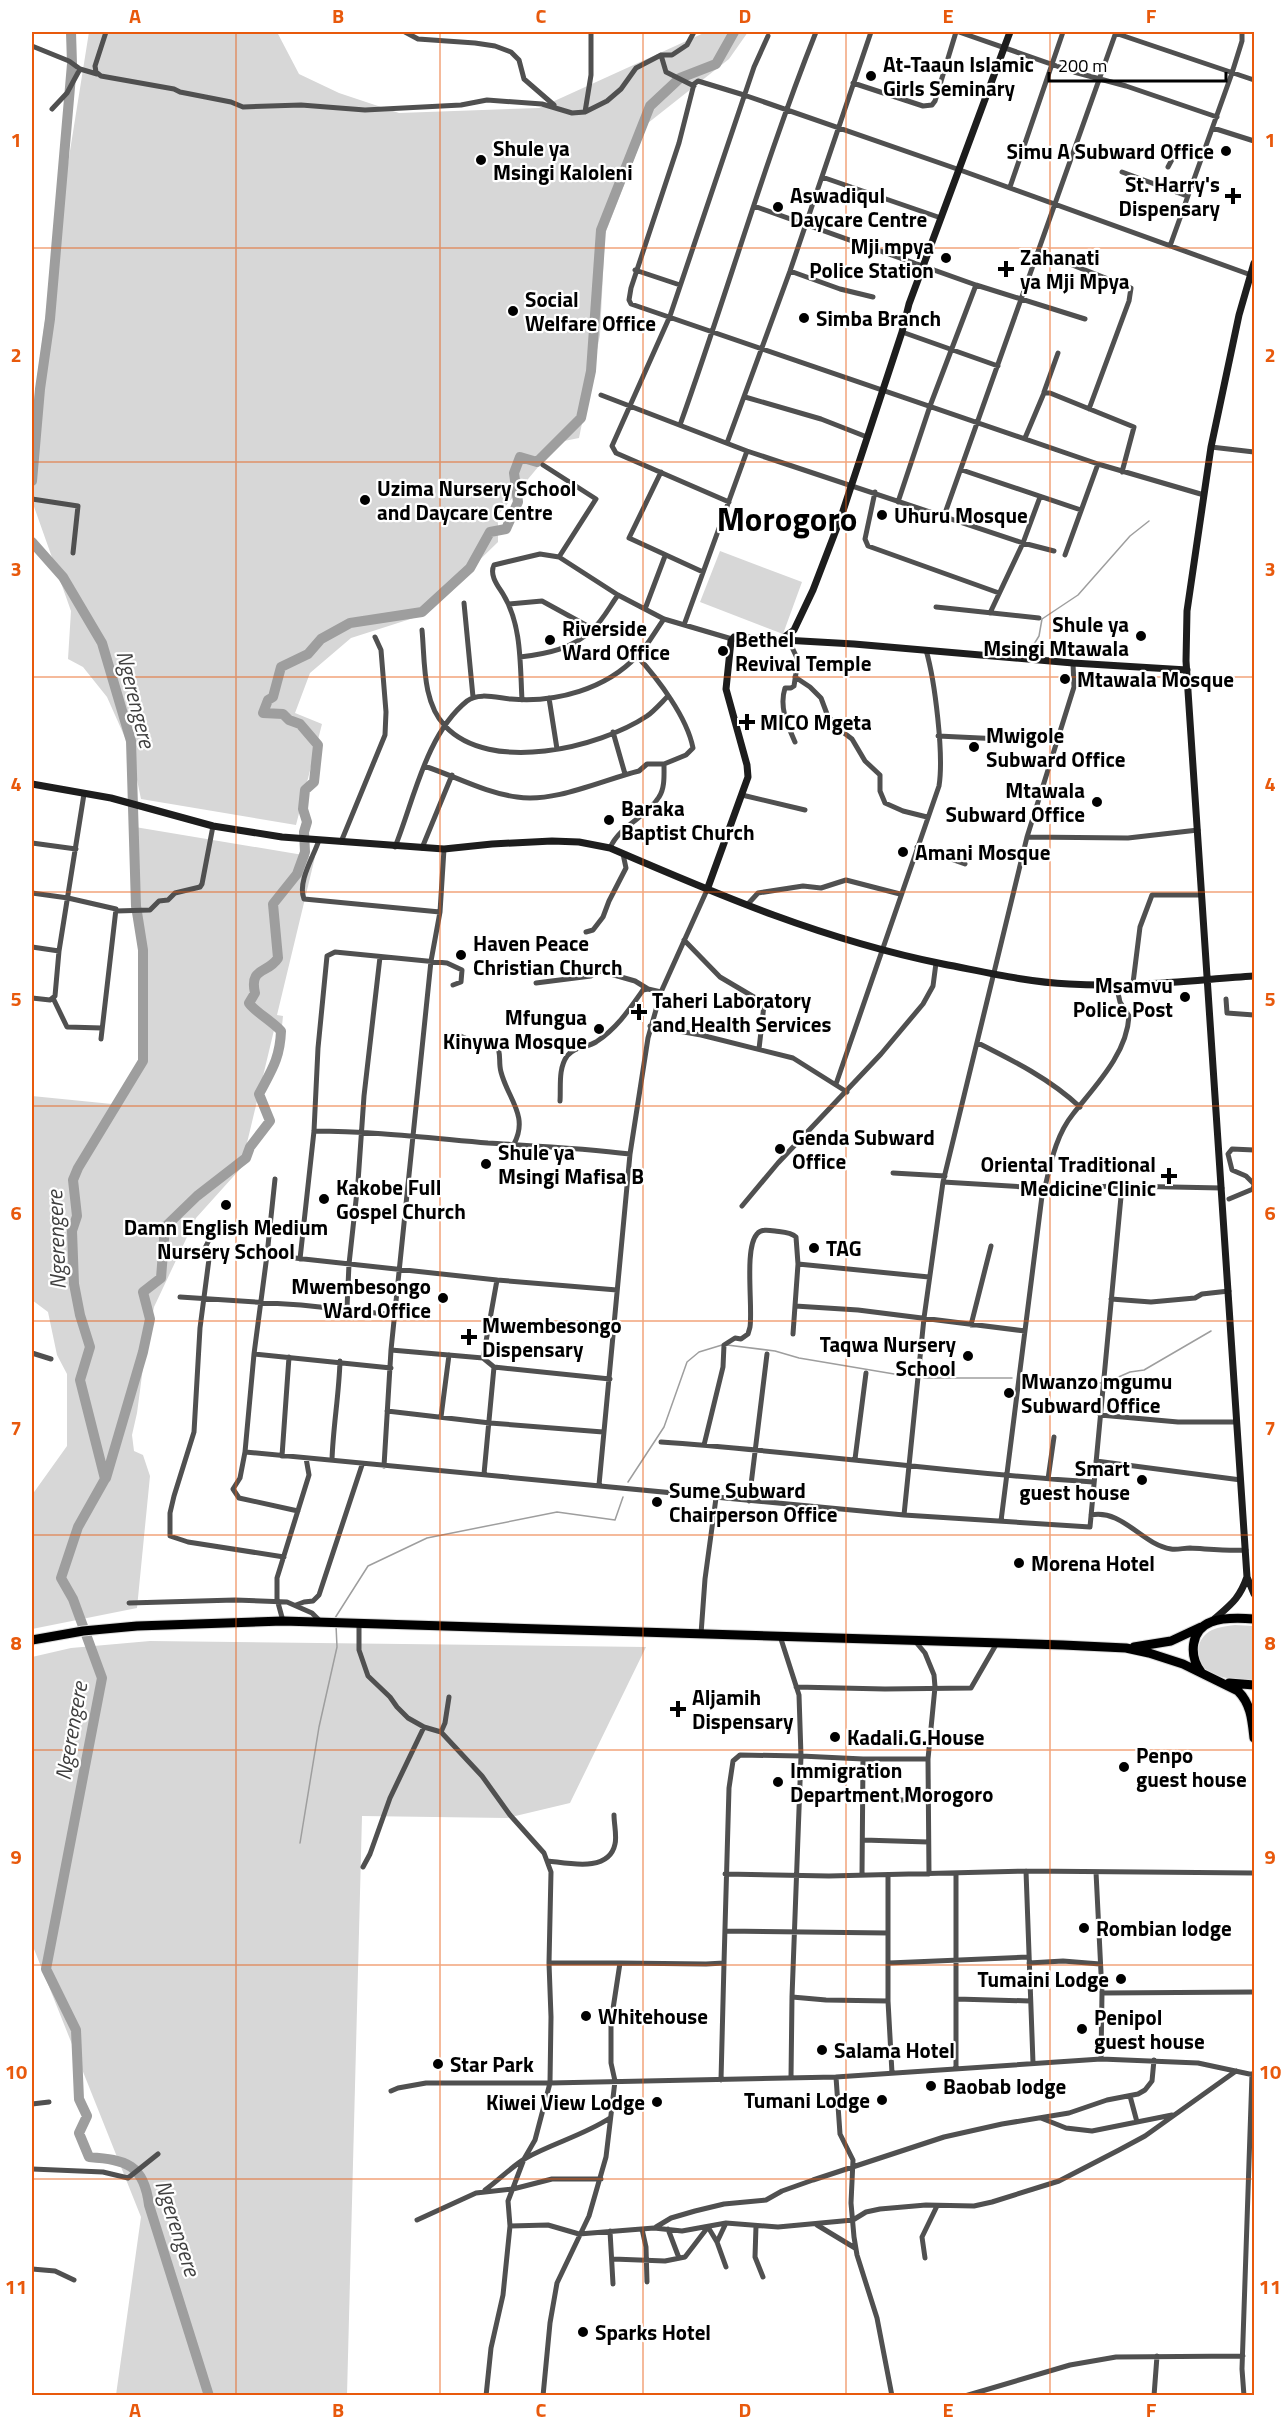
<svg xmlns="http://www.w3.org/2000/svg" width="1286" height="2427" viewBox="0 0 1286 2427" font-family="'Titillium Web',sans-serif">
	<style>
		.green { fill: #d7d7d7 }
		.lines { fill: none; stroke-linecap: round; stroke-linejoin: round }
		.stream { stroke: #9e9e9e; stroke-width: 1.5 }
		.river { stroke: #9e9e9e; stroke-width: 10 }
		.highway-casing { stroke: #dbdbdb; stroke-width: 11 }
		.street { stroke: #505050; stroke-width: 5 }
		.secondary { stroke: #1d1d1d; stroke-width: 7 }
		.highway { stroke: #000; stroke-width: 9 }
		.grid { fill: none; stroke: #e8590c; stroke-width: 1.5; stroke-opacity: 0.55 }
		.poi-dot { fill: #000; stroke: #fff; stroke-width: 2 }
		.labels { text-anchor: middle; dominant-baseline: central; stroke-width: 4.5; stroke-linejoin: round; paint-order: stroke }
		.poi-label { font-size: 21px; font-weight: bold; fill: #000; stroke: #fff; text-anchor: start }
		.water-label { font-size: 22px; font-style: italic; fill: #3f3f3f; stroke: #fff }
		.town-label { font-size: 33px; font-weight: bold; fill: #000; stroke: #fff }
		.neatline { fill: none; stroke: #e8590c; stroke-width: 2 }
		.grid-label { font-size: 20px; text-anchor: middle; font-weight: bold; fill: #e8590c }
	</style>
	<rect width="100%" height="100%" fill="#fff"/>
	<path class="green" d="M89,32H277L299,74L339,93L399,113L539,108L706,32H748L729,59L648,123L605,234L600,335L579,438L559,442L498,515V542L423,615L351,638L310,673L295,713L322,724L296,825L141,799L131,751L107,697L83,667L68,659L71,611L32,501V415L58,226Z
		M720,551L802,582L783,634L700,602Z
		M135,827L315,857L277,1015L283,1016L282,1026H275L241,1168L196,1218L154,1307L144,1360L137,1413L132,1435L134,1451L143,1455L150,1476L137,1608L32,1629V1495L67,1446V1374L57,1355L48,1312L32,1300V1096L112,1104L142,1061L140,881Z
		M1235,1625L1254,1626V1681C1240,1680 1222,1679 1209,1672C1193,1662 1195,1638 1212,1630C1219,1627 1227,1626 1235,1625Z
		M150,1641L646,1647L570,1803L507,1818L362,1816L347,2395H116L141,2217L32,1944V1657L71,1648Z"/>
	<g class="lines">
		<path class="stream" d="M1026,657L1039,636L1042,619L1078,595L1130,536L1149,521
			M727,1345L775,1351L799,1358L906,1376
			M924,1378H1012
			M1026,1379L1101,1383
			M1107,1382L1130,1372L1144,1370L1211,1331
			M628,1482L664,1427L687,1362L699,1352L722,1345
			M335,1618L368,1566L427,1538L557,1512L615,1520L623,1497
			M300,1843L319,1727L337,1647L336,1625"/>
		<path class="river" d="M32,481L40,389L50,319L72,64L71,32
			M32,542L63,577L102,643L131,741L136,906L143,950V1061L78,1168L73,1180L77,1216L72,1231L74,1284L80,1315L90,1347L80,1380L105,1479L78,1527L61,1578L73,1599L102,1678L46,1969L76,2030L79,2099L87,2116L79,2133L89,2157C126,2160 144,2164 149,2205L209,2396
			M106,1478L143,1352L150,1319L143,1292L161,1278L165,1227L197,1196L246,1158L250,1147L270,1121L259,1094C271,1071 280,1059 281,1031C272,1021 254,1011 249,1003L255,993C249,967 268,974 278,958L273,904L297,874L305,852L304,832L307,822L303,809L305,790L314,782L318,745L300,724L289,720L283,714L263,713L268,700L273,697L281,667L308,654L321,639L350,623L422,612L470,568L490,532L506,529L518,502L514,473L520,457L537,462L581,418L591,371L601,230L650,106L680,78L716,64L734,32"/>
		<defs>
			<path id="highway" d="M32,1640L83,1631L137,1626L283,1621L1063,1645L1126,1648L1149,1653L1183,1664L1238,1691C1251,1704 1252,1720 1254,1738
				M1134,1647L1171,1641L1201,1627
				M1201,1672C1189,1656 1190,1630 1211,1622C1224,1617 1241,1618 1254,1619
				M1229,1683L1254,1685"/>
		</defs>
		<use href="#highway" class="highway-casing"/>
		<path class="street" d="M106,32L95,66L96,72L101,76L174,89L180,92L231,102L243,107L301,105L365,110L461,105L487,100L542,104L572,113L585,112L607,101L621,89L636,68L661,55H672L687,45L694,32
			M405,32L418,39L475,43L495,46L511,52L519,60L524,79L554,105
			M959,32L1074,72L1126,86L1217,117
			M1115,33L1254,80
			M32,46L69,61L80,69L67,93L52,109
			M661,55L666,72L694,86
			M80,69L97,74
			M853,83L923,106L932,105L935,101L956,32
			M585,112L591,75V32
			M1213,128L1254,141
			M1168,167L1177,150L1201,158
			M1122,172L1187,196
			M822,177L941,218
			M1010,187L1063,32
			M754,206L976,285L1085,319
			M1170,246L1232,73L1242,41V32
			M1039,252L1131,288L1129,301L1089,409
			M635,270L680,285
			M790,271L840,289L873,297
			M902,332L998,366
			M1044,392L1058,353
			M601,395L747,451
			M745,397L821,419L867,437
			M680,425C727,294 765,160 816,32
			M1025,438L1044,393H1050L1134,427L1122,472
			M727,443L790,271L871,32
			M1211,447L1254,452
			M543,465L596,499L559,557
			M962,470L1081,510
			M661,472L629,538L703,572
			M875,492L865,539L868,546L999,593
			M1204,495L1098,464L631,304L629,300L631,288L679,143L694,84L698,81L744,95L960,170L1251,275
			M32,499L78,506L73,553
			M729,502L616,453L612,446L670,316L754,67L768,36
			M898,502L930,406L976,285
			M944,516L1116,32
			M1065,555L1098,464
			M464,603L473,697
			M509,604L542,601L593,629
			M936,607L1039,618
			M645,609L665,556
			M990,613L1023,543L1040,497
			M684,625L747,451L1023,543L1054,551
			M422,630C425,661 422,702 445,726C490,774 599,748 647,716C654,711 661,703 667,697
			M789,641L798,660L794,686L791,688H785C779,707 787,724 795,742
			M520,657C546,654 573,649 593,629C603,620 610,606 618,595
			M795,677L810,687L821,698L827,714L835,726L852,739L865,761L880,775V791L885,803L903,811L927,817
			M549,698L557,749
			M522,700C520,665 522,625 503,594C498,586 489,575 494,565L540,554L559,557L618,595L664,619L732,639
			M613,732L625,774
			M938,736L1001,739
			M424,766C455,776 485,793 517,797C555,803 602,780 639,771L647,764H664
			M742,795L805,810
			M1027,837L1128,838L1198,830
			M319,840C314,856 297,882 304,899L440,912
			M341,842L385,735L386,712L381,650L375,637
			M32,843L76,849
			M395,847C414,800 426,734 467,701C478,692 498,698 511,699C556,703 606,689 637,656C648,646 655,631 664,619
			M917,847L965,864
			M422,848L452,775
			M610,848C620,825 646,818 659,797C665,788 664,775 664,764L686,755L693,748C687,717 658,679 637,656
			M32,893L68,898L116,909L101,1039
			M747,905L758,893L803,886L821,888L846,880L900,894
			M116,911L150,910L159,901L168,900L175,893L200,887L202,884L213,826
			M586,932L593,930L603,917L609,901L626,868L623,854
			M684,940L720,977L759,1000L764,1005L759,1049
			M32,947L59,951
			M536,983L591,976L595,972L600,971L635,981L648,989
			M1133,983L1140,927L1152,895H1202
			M32,998L50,1000L55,996L59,951L84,794
			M53,998L67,1027L102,1028
			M1226,999L1227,1013L1254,1015
			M650,1026L701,1035L793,1058L847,1092
			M458,1035L474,1042L496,1044C502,1052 498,1062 501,1072C508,1099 529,1116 514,1144
			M978,1043C1014,1061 1050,1079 1080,1107
			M836,1084L939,786C944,755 935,681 926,650
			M560,1101C561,1087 558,1069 567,1056C575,1046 586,1048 596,1042C617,1028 629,1010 643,990L648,989L661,992
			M314,1131C372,1131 430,1138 488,1143C536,1146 583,1148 630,1154
			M1254,1150L1232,1149L1228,1154L1232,1170L1246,1176L1254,1184
			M893,1173L945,1176
			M275,1179L267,1255L254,1354L245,1452L240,1478L233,1489L239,1498L298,1511
			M943,1182L1043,1188L1122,1186L1222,1188
			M1045,1187C1051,1162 1056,1135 1073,1114C1095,1086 1127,1054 1129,1016L1120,1002L1116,984
			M1229,1199L1253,1189L1254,1185
			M742,1206L778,1163L881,1054L923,1004L933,986L936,963
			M215,1228L205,1248L209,1259L200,1328L194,1432L174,1496L170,1513V1536L188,1542L284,1557
			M267,1255L497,1280L617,1290
			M300,1259L314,1131L318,1048L327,956L335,952L447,963L462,970L461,982L453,985
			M798,1264L929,1277
			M497,1280L483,1358L494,1367L610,1379
			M180,1297L301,1305L395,1315
			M1111,1299L1151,1302L1195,1298L1202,1294L1229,1291
			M795,1306L858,1310L1025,1331
			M347,1308L349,1264L358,1182L364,1096L380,957
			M971,1325L991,1246
			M391,1350L483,1358
			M32,1353L51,1359
			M254,1354L391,1368
			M387,1411L490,1423L603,1432
			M1100,1415L1178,1422H1237
			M441,1417L449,1355
			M661,1442C805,1452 948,1473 1093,1482
			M704,1445L723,1367L724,1345L735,1338L741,1339L748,1334L750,1327C753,1307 744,1248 757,1234C761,1229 768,1230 775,1231C782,1232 791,1232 796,1237L798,1264L793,1334
			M245,1452L904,1515L1090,1527L1122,1186
			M282,1456L289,1357
			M855,1459L866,1373
			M332,1460C333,1427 339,1395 340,1361
			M1096,1461L1241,1480
			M384,1466L391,1350L431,961L440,912L444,849
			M484,1474L494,1367
			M1048,1479L1054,1437
			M599,1485L630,1154L648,1038L661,992L707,890
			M749,1501L767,1354
			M904,1515L924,1318L943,1182L1027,837L1074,687L1073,663
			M1091,1515C1123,1509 1141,1544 1171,1549C1177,1550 1184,1548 1190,1548C1209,1549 1227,1551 1246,1550
			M1001,1521L1043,1188
			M129,1603L235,1600L287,1602L312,1613L321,1622
			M296,1605L304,1602L313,1601L319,1595L362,1465
			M283,1621L277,1599V1578L309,1475L306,1458
			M359,1624V1650L368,1676L390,1697L397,1707L408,1718L424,1727L441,1732L482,1776L510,1815L544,1853L551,1872L549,1963L551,2017L550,2083L535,2140L524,2159L508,2201L510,2226L503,2295L491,2348L486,2396
			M701,1634L705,1579L716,1498
			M915,1641L925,1653L934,1675L935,1687L928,1759L929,1874
			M796,1687L885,1689L971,1688L997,1643
			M441,1732L445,1723L449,1697
			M863,1800H928
			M863,1840L928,1842
			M548,1861C568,1863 609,1873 615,1844C617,1836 614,1824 614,1815
			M363,1867L370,1854L390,1798L424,1727
			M1026,1871L1033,2063
			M1096,1872L1102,1993L1101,2059
			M725,1874L829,1876L1026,1871L1254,1873
			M862,1875L863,1759
			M888,1875V2001L892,2073
			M725,1931L888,1933
			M549,1963H620
			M889,1963L1028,1957
			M1029,1963L1063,1961L1100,1964
			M1102,1993L1254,1992
			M956,1999L1030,2001
			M888,2001L826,2000L792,1997L801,1756L863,1759H928
			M956,2069V1874
			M836,2077L840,2134L853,2160L851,2203L854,2237L857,2255L877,2318L892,2396
			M791,2078L792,1997
			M721,2080L724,1963
			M391,2091L398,2088L426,2083H550L836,2077L1101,2059L1198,2063L1254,2075
			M1130,2096L1137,2122
			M32,2104L49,2102
			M1041,2118L1066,2128L1092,2131L1172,2115
			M32,2169L103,2172L128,2178L158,2154
			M485,2190C499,2180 511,2167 526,2158C553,2143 584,2135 610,2118
			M417,2220L476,2193L513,2189L552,2179H601
			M817,2225L855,2248
			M510,2226L548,2225L579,2234L654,2228L682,2231L726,2223L778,2227L853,2220L866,2212L880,2209L926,2205L974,2206L992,2202L1059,2181L1119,2150L1145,2136L1236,2071
			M756,2226L755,2257L763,2277
			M656,2227L671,2218L695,2211L724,2204L766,2200L782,2191L813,2180L944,2137L1002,2124L1069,2113L1107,2100L1138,2094L1145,2090L1152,2081L1154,2060
			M642,2229L646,2247L647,2282
			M668,2229L679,2258
			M610,2231L613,2284
			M717,2242L726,2223
			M925,2258L922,2237L937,2206
			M613,2259L665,2261L685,2257L708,2227L717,2242L726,2267
			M32,2269L55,2271L74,2280
			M543,2396L550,2323L557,2283L589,2216L606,2157L615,2081L611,2063V2022L620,1963L706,1964L724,1963L729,1788L733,1761L740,1755L801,1756L799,1695L780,1636
			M965,2396L1070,2365L1116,2357L1243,2356
			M1154,2396L1157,2356
			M1244,2396L1242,2369L1252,2074"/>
		<path class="secondary" d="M1254,263L1239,315L1211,447L1187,611L1186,661L1247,1577L1254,1594
			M780,640L794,630L813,590L841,517L902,332L909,304L1010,32
			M32,784L111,798L213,826L282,837L444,849L492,844L552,841L579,842L610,848C721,896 824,940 943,964C985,972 1026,982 1069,984C1131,988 1193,980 1254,976
			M707,890L748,777L747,765L726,689L731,641L734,637L854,644L1073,663L1187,670
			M1212,1621C1230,1605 1239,1600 1247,1577"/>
		<use href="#highway" class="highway"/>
	</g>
	<path class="grid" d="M236,32V2396M440,32V2396M643,32V2396M846,32V2396M1050,32V2396M32,248H1254M32,462H1254M32,677H1254M32,892H1254M32,1106H1254M32,1321H1254M32,1535H1254M32,1750H1254M32,1965H1254M32,2179H1254"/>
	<g class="poi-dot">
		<circle cx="871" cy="76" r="6"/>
		<circle cx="1226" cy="151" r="6"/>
		<circle cx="481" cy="160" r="6"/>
		<path d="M1230 187h6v6h6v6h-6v6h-6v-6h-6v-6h6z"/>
		<circle cx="778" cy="207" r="6"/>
		<circle cx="946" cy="258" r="6"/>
		<path d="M1003 260h6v6h6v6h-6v6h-6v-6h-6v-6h6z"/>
		<circle cx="513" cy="311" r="6"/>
		<circle cx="804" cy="318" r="6"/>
		<circle cx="365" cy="500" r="6"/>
		<circle cx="882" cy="515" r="6"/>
		<circle cx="1141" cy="636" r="6"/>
		<circle cx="550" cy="640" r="6"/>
		<circle cx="723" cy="651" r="6"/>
		<circle cx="1065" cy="679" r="6"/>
		<path d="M744 713h6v6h6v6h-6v6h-6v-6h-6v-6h6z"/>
		<circle cx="974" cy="747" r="6"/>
		<circle cx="1097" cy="802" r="6"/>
		<circle cx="609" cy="820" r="6"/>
		<circle cx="903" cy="852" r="6"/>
		<circle cx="461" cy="955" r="6"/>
		<circle cx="1185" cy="997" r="6"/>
		<path d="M636 1003h6v6h6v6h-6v6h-6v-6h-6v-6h6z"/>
		<circle cx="599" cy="1029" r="6"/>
		<circle cx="780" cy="1149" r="6"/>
		<circle cx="486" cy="1164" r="6"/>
		<path d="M1166 1167h6v6h6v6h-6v6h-6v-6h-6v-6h6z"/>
		<circle cx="324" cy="1199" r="6"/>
		<circle cx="226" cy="1205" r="6"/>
		<circle cx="814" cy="1248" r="6"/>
		<circle cx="443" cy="1298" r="6"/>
		<path d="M466 1328h6v6h6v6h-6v6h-6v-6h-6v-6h6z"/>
		<circle cx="968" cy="1356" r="6"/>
		<circle cx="1009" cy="1393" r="6"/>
		<circle cx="1142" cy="1480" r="6"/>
		<circle cx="657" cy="1502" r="6"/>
		<circle cx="1019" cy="1563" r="6"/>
		<path d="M675 1700h6v6h6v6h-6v6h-6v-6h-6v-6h6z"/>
		<circle cx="835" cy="1737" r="6"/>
		<circle cx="1124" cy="1767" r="6"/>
		<circle cx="778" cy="1782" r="6"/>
		<circle cx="1084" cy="1928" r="6"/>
		<circle cx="1121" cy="1979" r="6"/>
		<circle cx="586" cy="2016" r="6"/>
		<circle cx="1082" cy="2029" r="6"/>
		<circle cx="822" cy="2050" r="6"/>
		<circle cx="438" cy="2064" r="6"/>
		<circle cx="931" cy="2086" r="6"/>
		<circle cx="882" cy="2100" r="6"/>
		<circle cx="657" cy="2102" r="6"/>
		<circle cx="583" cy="2332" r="6"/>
	</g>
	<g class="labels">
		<g class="poi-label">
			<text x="883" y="64">At-Taaun Islamic<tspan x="883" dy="24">Girls Seminary</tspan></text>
			<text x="493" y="148">Shule ya<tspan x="493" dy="24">Msingi Kaloleni</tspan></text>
			<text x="1214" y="151" text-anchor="end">Simu A Subward Office</text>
			<text x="1220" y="184" text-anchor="end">St. Harry's<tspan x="1220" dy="24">Dispensary</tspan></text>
			<text x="790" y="195">Aswadiqul<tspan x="790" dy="24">Daycare Centre</tspan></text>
			<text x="934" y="246" text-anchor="end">Mji mpya<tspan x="934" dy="24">Police Station</tspan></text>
			<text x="1020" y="257">Zahanati<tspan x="1020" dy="24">ya Mji Mpya</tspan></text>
			<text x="525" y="299">Social<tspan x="525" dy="24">Welfare Office</tspan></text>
			<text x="816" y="318">Simba Branch</text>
			<text x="377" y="488">Uzima Nursery School<tspan x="377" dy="24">and Daycare Centre</tspan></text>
			<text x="894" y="515">Uhuru Mosque</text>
			<text x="1129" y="624" text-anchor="end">Shule ya<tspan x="1129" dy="24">Msingi Mtawala</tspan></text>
			<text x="562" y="628">Riverside<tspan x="562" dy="24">Ward Office</tspan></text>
			<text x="735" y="639">Bethel<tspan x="735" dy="24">Revival Temple</tspan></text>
			<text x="1077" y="679">Mtawala Mosque</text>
			<text x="760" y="722">MICO Mgeta</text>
			<text x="986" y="735">Mwigole<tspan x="986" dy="24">Subward Office</tspan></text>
			<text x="1085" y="790" text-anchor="end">Mtawala<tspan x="1085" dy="24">Subward Office</tspan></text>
			<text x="621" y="808">Baraka<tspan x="621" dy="24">Baptist Church</tspan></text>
			<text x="915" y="852">Amani Mosque</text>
			<text x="473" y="943">Haven Peace<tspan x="473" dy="24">Christian Church</tspan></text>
			<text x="1173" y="985" text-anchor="end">Msamvu<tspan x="1173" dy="24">Police Post</tspan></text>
			<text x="652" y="1000">Taheri Laboratory<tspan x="652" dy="24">and Health Services</tspan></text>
			<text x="587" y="1017" text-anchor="end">Mfungua<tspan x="587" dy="24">Kinywa Mosque</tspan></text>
			<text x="792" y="1137">Genda Subward<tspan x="792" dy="24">Office</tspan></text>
			<text x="498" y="1152">Shule ya<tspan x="498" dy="24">Msingi Mafisa B</tspan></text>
			<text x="1156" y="1164" text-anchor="end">Oriental Traditional<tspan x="1156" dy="24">Medicine Clinic</tspan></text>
			<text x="336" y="1187">Kakobe Full<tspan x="336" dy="24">Gospel Church</tspan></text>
			<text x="226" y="1227" text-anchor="middle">Damn English Medium<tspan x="226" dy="24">Nursery School</tspan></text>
			<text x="826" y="1248">TAG</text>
			<text x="431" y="1286" text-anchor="end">Mwembesongo<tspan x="431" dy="24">Ward Office</tspan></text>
			<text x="482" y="1325">Mwembesongo<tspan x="482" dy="24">Dispensary</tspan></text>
			<text x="956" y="1344" text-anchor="end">Taqwa Nursery<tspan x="956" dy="24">School</tspan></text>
			<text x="1021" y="1381">Mwanzo mgumu<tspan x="1021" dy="24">Subward Office</tspan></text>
			<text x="1130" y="1468" text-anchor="end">Smart<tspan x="1130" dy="24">guest house</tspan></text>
			<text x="669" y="1490">Sume Subward<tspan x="669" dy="24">Chairperson Office</tspan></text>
			<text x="1031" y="1563">Morena Hotel</text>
			<text x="692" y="1697">Aljamih<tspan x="692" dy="24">Dispensary</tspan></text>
			<text x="847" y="1737">Kadali.G.House</text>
			<text x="1136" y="1755">Penpo<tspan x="1136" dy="24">guest house</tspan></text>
			<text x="790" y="1770">Immigration<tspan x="790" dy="24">Department Morogoro</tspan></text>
			<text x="1096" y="1928">Rombian lodge</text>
			<text x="1109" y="1979" text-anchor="end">Tumaini Lodge</text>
			<text x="598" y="2016">Whitehouse</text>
			<text x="1094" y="2017">Penipol<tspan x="1094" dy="24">guest house</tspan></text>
			<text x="834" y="2050">Salama Hotel</text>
			<text x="450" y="2064">Star Park</text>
			<text x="943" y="2086">Baobab lodge</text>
			<text x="870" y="2100" text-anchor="end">Tumani Lodge</text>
			<text x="645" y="2102" text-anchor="end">Kiwei View Lodge</text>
			<text x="595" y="2332">Sparks Hotel</text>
		</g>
		<g class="water-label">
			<text transform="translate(136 699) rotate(76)">Ngerengere</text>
			<text transform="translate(56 1240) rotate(-92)">Ngerengere</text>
			<text transform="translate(71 1731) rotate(-80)">Ngerengere</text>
			<text transform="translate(178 2228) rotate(72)">Ngerengere</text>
		</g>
		<g class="town-label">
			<text x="787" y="519">Morogoro</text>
		</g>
	</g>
	<rect width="1286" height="2427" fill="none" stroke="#ffffff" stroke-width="66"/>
	<path d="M1049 72v9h177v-9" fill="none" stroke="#000000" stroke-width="3"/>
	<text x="1058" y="72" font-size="18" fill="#000000" stroke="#ffffff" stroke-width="4.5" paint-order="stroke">200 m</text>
	<rect x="33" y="33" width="1220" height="2361" class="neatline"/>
	<g class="grid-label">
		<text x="135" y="23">A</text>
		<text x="338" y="23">B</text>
		<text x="541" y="23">C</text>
		<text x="745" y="23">D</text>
		<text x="948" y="23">E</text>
		<text x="1151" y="23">F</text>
		<text x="16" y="147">1</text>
		<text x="1270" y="147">1</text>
		<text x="16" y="362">2</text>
		<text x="1270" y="362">2</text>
		<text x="16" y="576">3</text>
		<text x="1270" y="576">3</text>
		<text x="16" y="791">4</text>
		<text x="1270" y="791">4</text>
		<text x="16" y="1006">5</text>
		<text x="1270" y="1006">5</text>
		<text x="16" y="1220">6</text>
		<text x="1270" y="1220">6</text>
		<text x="16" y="1435">7</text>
		<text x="1270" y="1435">7</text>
		<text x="16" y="1650">8</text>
		<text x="1270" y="1650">8</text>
		<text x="16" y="1864">9</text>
		<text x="1270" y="1864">9</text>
		<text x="16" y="2079">10</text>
		<text x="1270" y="2079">10</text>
		<text x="16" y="2294">11</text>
		<text x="1270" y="2294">11</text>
		<text x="135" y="2417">A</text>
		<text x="338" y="2417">B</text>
		<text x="541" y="2417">C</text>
		<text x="745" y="2417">D</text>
		<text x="948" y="2417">E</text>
		<text x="1151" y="2417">F</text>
	</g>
</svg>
